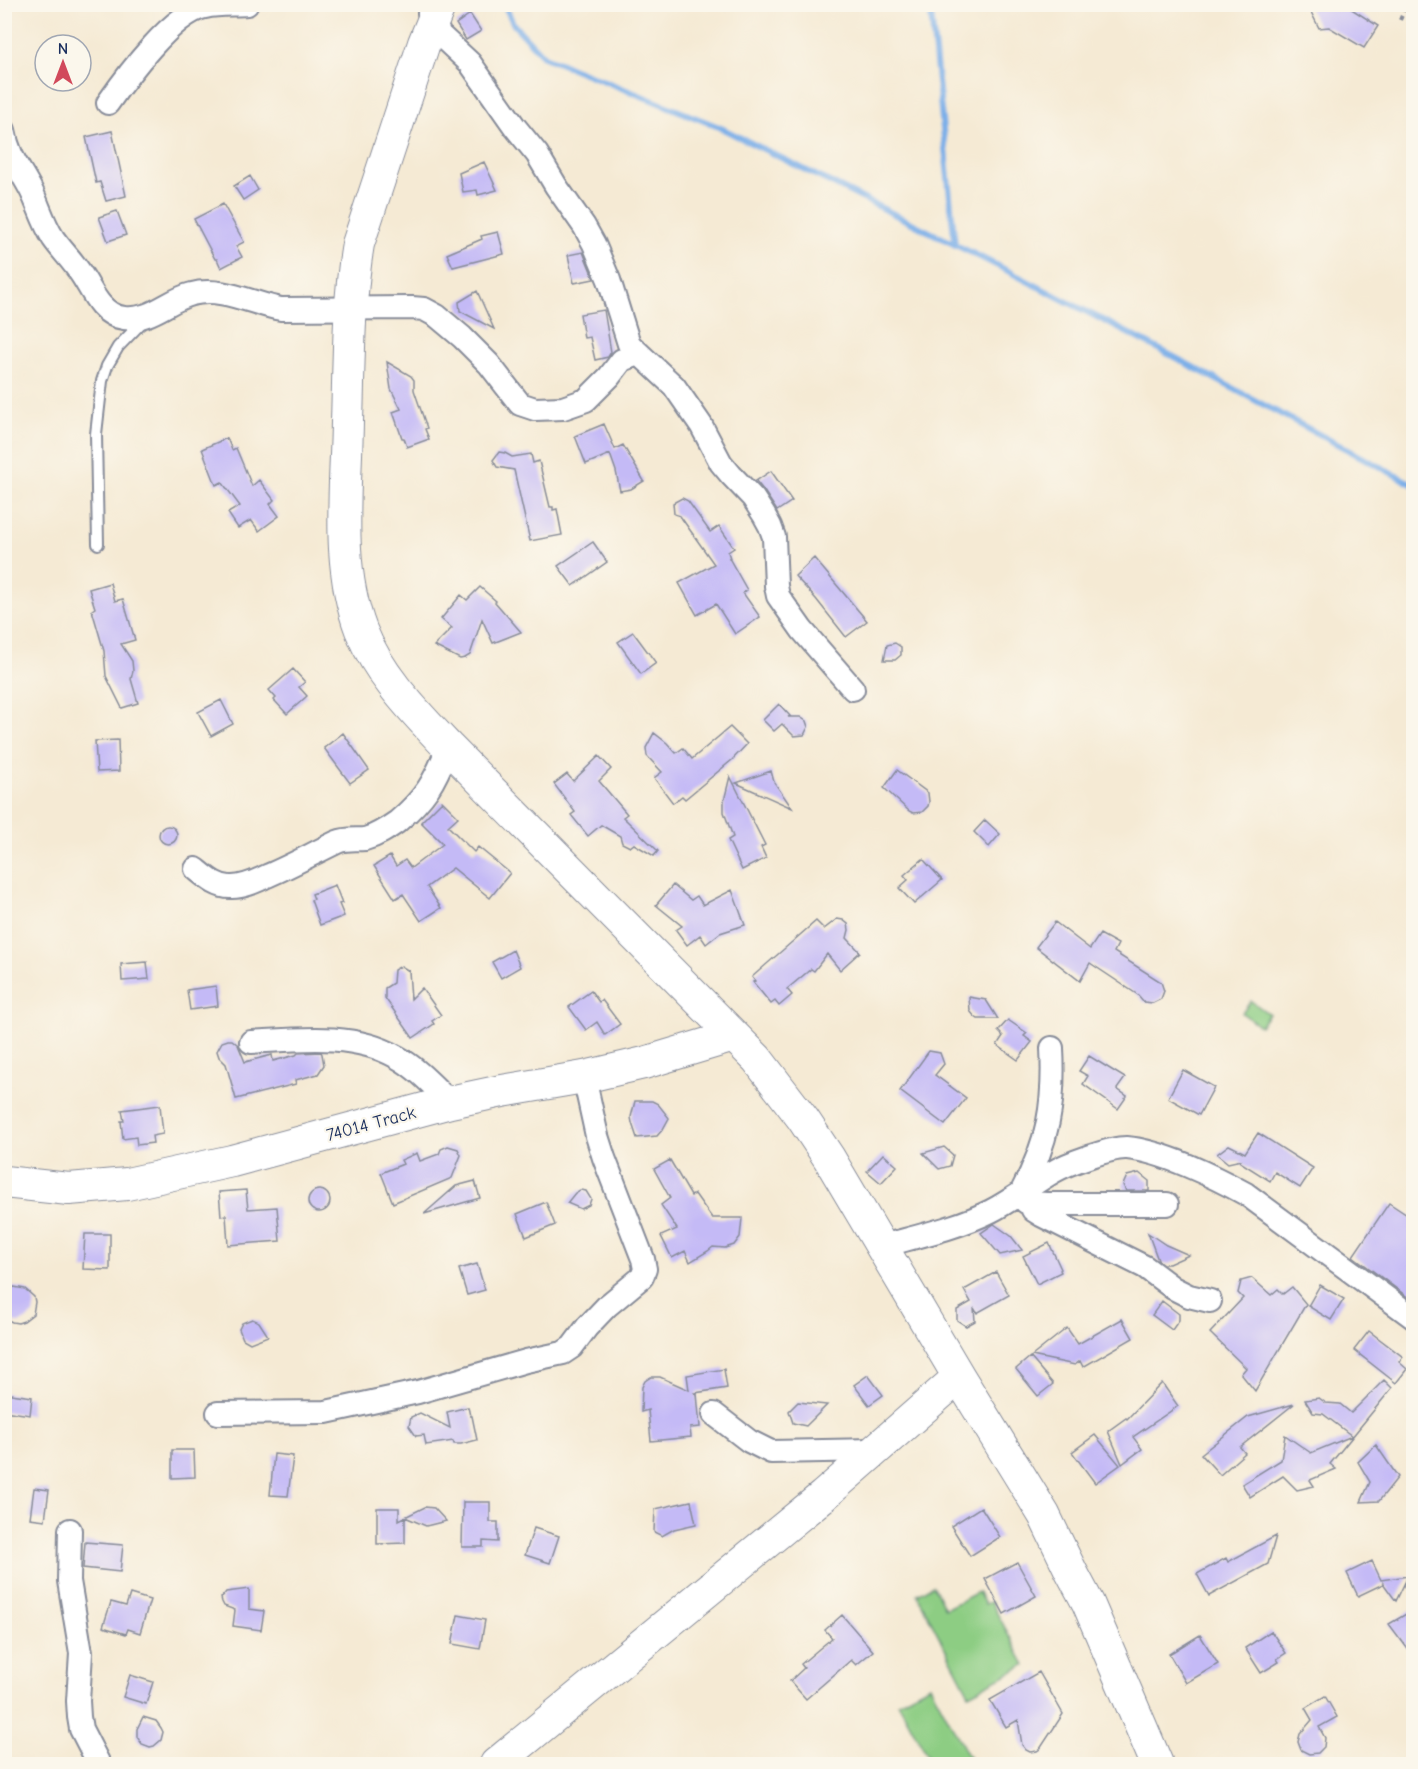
<svg xmlns="http://www.w3.org/2000/svg" width="1418" height="1769" viewBox="0 0 1418 1769" font-family="'Comic Neue',sans-serif">
	<style>
		.green { fill: #8dcd83; stroke: #547e70; stroke-width: 1.5 }
		.lines { fill: none; stroke-linecap: round; stroke-linejoin: round }
		.stream { stroke: #7bafe8; stroke-width: 6 }
		.building { fill: #c4baf6 }
		.lane-casing { stroke: #888c99; stroke-width: 14 }
		.street-casing { stroke: #888c99; stroke-width: 26 }
		.secondary-casing { stroke: #888c99; stroke-width: 34 }
		.path { stroke: #888c99; stroke-width: 4; stroke-dasharray: 4.5 4.5; stroke-linecap: butt }
		.lane { stroke: #fff; stroke-width: 10 }
		.street { stroke: #fff; stroke-width: 22 }
		.secondary { stroke: #fff; stroke-width: 32 }
		.labels { text-anchor: middle; dominant-baseline: central; stroke-width: 4.5; stroke-linejoin: round; paint-order: stroke }
		.street-label { font-size: 18px; fill: #1b2f5e; stroke: #fbf7ec }
	</style>
	<rect width="100%" height="100%" fill="#fbf7ec"/>
	<filter id="ink" filterUnits="userSpaceOnUse"><feTurbulence type="fractalNoise" baseFrequency=".0167" numOctaves="2"/><feDisplacementMap in="SourceGraphic" scale="12" xChannelSelector="R" yChannelSelector="G"/><feConvolveMatrix kernelMatrix="1 2 1 2 8 2 1 2 1" color-interpolation-filters="sRGB"/></filter>
	<filter id="wash" filterUnits="userSpaceOnUse"><feTurbulence type="fractalNoise" baseFrequency=".008" numOctaves="4" result="noise"/><feDisplacementMap in="SourceGraphic" scale="24" xChannelSelector="R" yChannelSelector="G"/><feGaussianBlur stdDeviation="1.35" result="paint"/><feColorMatrix in="noise" values="0 0 0 0 0 0 0 0 0 0 0 0 0 0 0 0 0 1.4 0 .05"/><feComposite in="paint" operator="in"/></filter>
	<g filter="url(#wash)">
		<rect width="100%" height="100%" fill="#f5ead4"/>
		<path class="green" d="M1251,1001L1269,1014L1260,1026L1242,1013Z
			M933,1585L945,1609L978,1592L985,1604L991,1602L1025,1665L969,1694L917,1594Z
			M930,1685L971,1761L966,1764H932L898,1702Z"/>
		<g class="lines">
			<path class="stream" d="M504,4L514,25L544,57L719,127L1004,269L1176,358L1414,485
				M930,4L955,245"/>
		</g>
		<g id="blocks">
			<path class="building" d="M1307,4H1344L1378,26L1364,48L1329,27L1319,28Z
				M470,14L481,31L466,40L456,24Z
				M112,131L126,196L106,201L100,182L96,183L86,137Z
				M484,162L497,190L478,195L477,190L463,192L459,173Z
				M250,176L258,190L243,200L234,186Z
				M223,204L244,242L236,246L242,257L221,268L217,259H215L194,219Z
				M117,211L126,235L108,241L99,217Z
				M498,232L504,254L453,267L447,254L482,239L481,236Z
				M583,252L594,279L574,283L568,255Z
				M477,291L494,329L460,311L459,302Z
				M604,310L611,352L608,357L595,360L590,337L584,338L580,314Z
				M387,362L411,376L414,380V390L427,428L425,429L429,439L407,447L404,438H402L393,412L401,409L391,389Z
				M604,424L615,449L623,445L644,481L631,489L620,491L616,471L610,454L586,464L575,436Z
				M227,438L232,450L236,448L252,486L259,480L274,500L270,504L279,516L259,531L251,520L238,528L228,513L240,506L222,482L216,485L202,449Z
				M499,452L505,453L512,457L531,454L533,463L539,461L550,507H553V510L557,509L562,535L530,541L514,470L497,467L493,460Z
				M771,471L792,501L777,511L764,491L756,481Z
				M682,498L688,501L710,532L719,526L734,548L728,552L730,558H729L747,590L743,593L760,617L735,634L716,604L697,615L679,583L714,564L680,516L674,514L673,503Z
				M593,542L607,562L573,586L558,566Z
				M814,558L867,621L846,637L816,599L795,576Z
				M110,583L115,601L123,599L135,640L121,644L132,661L133,671L131,679L138,703L122,708L106,676L104,651L92,610L95,608L89,589Z
				M480,587L496,601L495,602L521,632L493,643L482,619L470,655L465,658L460,659L434,646L452,628L441,619L461,595L467,600Z
				M633,632L656,663L641,674L618,642Z
				M895,643L901,647V655L895,660H884L887,645Z
				M293,669L305,682L299,687L307,696L287,714L274,700L276,698L269,690Z
				M221,700L233,724L211,736L198,712Z
				M779,704L790,716L788,717H800L806,721L808,727L804,735L794,736L782,724L774,731L763,720Z
				M730,727L747,744L732,760L685,799L682,796L673,803L654,778L662,772L647,756L646,748L654,733L667,743L676,753L683,748L692,759Z
				M343,733L369,770L350,783L324,748Z
				M118,740L119,771L97,772L95,741Z
				M599,756L611,769L599,781L627,814L623,817L658,851L654,856L634,844L630,847L622,843L620,836L601,825L588,836L571,815L575,812L554,784L567,774L573,781Z
				M897,770L928,793L929,802L928,806L922,812L913,813L909,811L884,788Z
				M771,771L774,782L792,808L736,783Z
				M730,776L765,845L761,847L766,858L742,870L728,840L733,837L724,812V801Z
				M442,801L458,817L448,826L474,852L478,847L510,873L490,898L453,868L427,887L441,908L421,921L403,894L395,899L374,866L390,856L396,866L405,860L411,868L443,844L421,822Z
				M985,820L1000,834L989,847L974,832Z
				M159 835a9 9 0 1 1 18 0a9 9 0 1 1-18 0Z
				M923,859L942,880L914,904L899,888L908,880L904,875Z
				M335,885L342,903L339,904L344,916L320,925L311,900L314,899L312,894Z
				M673,885L691,900L697,896L703,905L732,890L745,925L720,933L706,944L700,935L687,945L676,930L682,926L656,905Z
				M837,919L843,920L848,924L849,930L847,938L860,952L840,970L827,954L814,971L811,969L787,989L792,995L779,1006L775,1001L771,1004L753,982L755,981L752,977L816,921L824,929Z
				M1055,922L1090,949L1100,934L1118,944L1114,952L1161,982L1164,991L1161,999L1153,1003L1144,1002L1138,995L1090,963L1080,981L1036,947Z
				M513,950L520,967L501,978L492,962Z
				M147,962L149,979L122,981L121,964Z
				M401,966L409,971L411,999L422,988L441,1015L432,1021L434,1024L413,1038L385,998V988L393,983L394,970Z
				M216,986L218,1006L190,1010L187,990Z
				M591,991L599,1002L602,1000L620,1024L605,1035L597,1022L586,1030L569,1007Z
				M969,997L986,1000L998,1019H978L975,1017L970,1011Z
				M1008,1020L1027,1033L1024,1036L1032,1042L1018,1060L997,1045L1003,1036L998,1031Z
				M228,1040H232L238,1045L245,1062L272,1055L273,1061L296,1055L298,1053L321,1052L322,1054L324,1065L318,1074L295,1080L296,1084L236,1099L226,1064L219,1057L217,1051L222,1042Z
				M929,1051L940,1053L944,1064L935,1075L966,1098L945,1125L900,1091Z
				M1089,1056L1125,1078L1117,1089L1127,1096L1118,1109L1083,1084L1088,1076L1079,1071Z
				M1183,1070L1214,1087L1199,1115L1168,1098Z
				M635,1101H652L658,1104L669,1118L663,1129L657,1136L637,1138L632,1123L631,1117Z
				M160,1105L163,1134L152,1136L153,1143L137,1145L136,1137L123,1139L121,1121H124L122,1110Z
				M1258,1133L1313,1168L1300,1188L1275,1172L1270,1181L1240,1162L1241,1160L1228,1163L1217,1154L1229,1145L1245,1153Z
				M448,1146L458,1149L461,1155L452,1178L393,1203L381,1173L403,1164L401,1160L417,1153L420,1161L439,1154L441,1149Z
				M944,1147L953,1155L950,1166L939,1169L923,1153Z
				M883,1154L897,1166L881,1183L867,1171Z
				M670,1160L691,1196L695,1194L712,1218H742L740,1237L734,1245L725,1248L713,1247L708,1251L690,1262L685,1251L672,1258L661,1236L677,1229L661,1205L670,1198L654,1169Z
				M1139,1173L1149,1181V1191H1126L1123,1185L1127,1176Z
				M475,1181L480,1198L424,1214L456,1186Z
				M246,1190L248,1209L277,1207L280,1241L228,1245L226,1215L221,1216L219,1192Z
				M580,1190L586,1191L591,1199L589,1205L581,1209L567,1203L575,1193Z
				M308 1201a11 11 0 1 1 22 0a11 11 0 1 1-22 0Z
				M546,1202L555,1225L526,1237L517,1214Z
				M1389,1203L1413,1219V1301L1353,1256Z
				M994,1224L1011,1236L1022,1250L1000,1255L981,1233Z
				M1148,1233L1166,1245L1189,1255L1169,1264H1163L1158,1260Z
				M85,1234H110V1270L83,1269Z
				M1049,1243L1061,1269L1060,1270L1061,1272L1037,1284L1023,1256Z
				M477,1264L485,1290L467,1295L459,1269Z
				M996,1272L1009,1295L977,1313L974,1308L975,1321L966,1326L957,1320V1310L971,1302L964,1290Z
				M1252,1278L1271,1295L1278,1289L1283,1294L1292,1287L1306,1304L1255,1391L1241,1374L1246,1368L1210,1333L1243,1298L1238,1293L1241,1281Z
				M1320,1285L1344,1299L1331,1320L1308,1306Z
				M14,1287L25,1289L34,1297L35,1302L33,1314L24,1321L18,1323L12,1322L4,1318V1291Z
				M1162,1301L1179,1314V1320L1172,1330L1152,1315Z
				M252,1319L259,1322L268,1336L250,1343L243,1339L239,1329L242,1323Z
				M1122,1319L1133,1338L1083,1367L1080,1361L1075,1365L1032,1356L1067,1328L1078,1344Z
				M1369,1331L1403,1357L1399,1362L1407,1369L1396,1383L1354,1350Z
				M1030,1357L1053,1384L1038,1396L1016,1369Z
				M724,1369L727,1388L695,1393L697,1394L700,1427L690,1428L691,1437L651,1441L648,1410L641,1412L642,1387L645,1381L651,1377H660L689,1390L687,1375Z
				M868,1375L883,1395L869,1405L854,1385Z
				M1384,1380L1392,1388L1330,1464L1336,1469L1310,1480L1314,1486L1297,1490L1283,1476L1250,1497L1242,1484L1281,1460L1285,1435L1311,1453L1352,1436L1323,1414L1313,1413L1305,1400L1319,1398L1326,1403L1340,1404L1351,1413Z
				M1162,1383L1178,1406L1133,1437L1142,1449L1122,1464L1108,1431L1126,1418L1127,1419Z
				M4,1393L32,1397L30,1415L4,1411Z
				M798,1402L827,1405L806,1426L793,1423L789,1411Z
				M1294,1404L1240,1447L1245,1453L1220,1475L1201,1454L1248,1417Z
				M468,1407L470,1416H472L477,1440L461,1444H454L453,1441L426,1445L424,1435L416,1436L409,1426L411,1417L420,1413L450,1428L447,1412Z
				M1095,1435L1120,1465L1095,1483L1072,1452Z
				M1376,1445L1398,1477L1379,1501L1361,1502L1370,1482L1358,1462Z
				M172,1450H194L195,1477L172,1478Z
				M274,1454L293,1456L288,1496L270,1495Z
				M34,1488L49,1490L45,1520L30,1518Z
				M691,1501L696,1524L674,1529L662,1536L654,1532L655,1509Z
				M463,1502H490V1522H498V1542L483,1541V1547H462Z
				M425,1507L434,1508L446,1521L426,1526L405,1517V1543L377,1544V1508H399V1520Z
				M981,1507L1000,1537L970,1556L951,1526Z
				M534,1528L559,1536L550,1563L525,1555Z
				M1276,1536L1268,1564L1209,1596L1197,1574L1226,1558L1228,1562Z
				M85,1542L123,1545L120,1572L83,1568Z
				M1372,1561L1381,1580L1408,1576L1396,1601L1383,1583V1584L1358,1596L1347,1573Z
				M1017,1562L1036,1596L1004,1614L985,1579Z
				M249,1589V1609L264,1611L261,1630L233,1626L235,1610L224,1606L222,1602L221,1598L226,1592Z
				M130,1594L150,1600L140,1633L128,1629L126,1634L103,1627L111,1602L126,1606Z
				M1413,1610V1656L1389,1624Z
				M458,1615L485,1620L480,1649L452,1644Z
				M842,1615L873,1651L856,1665L851,1660L806,1699L790,1681L804,1668L801,1664L832,1638L825,1630Z
				M1271,1631L1286,1653L1277,1659L1279,1662L1261,1673L1245,1648Z
				M1200,1635L1218,1664L1186,1683L1169,1654Z
				M1039,1672L1063,1714L1040,1749L1037,1751L1030,1752L1026,1750L1022,1745L1018,1720L1006,1727L990,1700Z
				M130,1675L153,1682L146,1704L123,1697Z
				M1325,1696L1337,1717L1319,1727L1325,1738L1324,1747L1318,1753L1309,1754L1301,1750L1298,1742L1300,1734L1312,1720L1305,1708Z
				M143,1717L156,1721L161,1728L163,1732L161,1740L154,1746L150,1747L142,1744L137,1737V1729Z"/>
		</g>
	</g>
	<g filter="url(#ink)">
		<use href="#blocks" fill-opacity="0" stroke="#888c99" stroke-width="1.5"/>
		<g class="lines">
			<defs>
				<path id="lane" d="M98,544L96,434L102,381L107,366L118,347L145,319"/>
				<path id="street" d="M429,13L440,35L470,63L515,127L537,154L556,186L584,226L594,244L609,280L629,344L674,386L701,425L721,463L731,475L753,498L764,515L770,526L774,537L776,586L778,596L802,630L853,689
					M108,103C126,77 173,13 205,7C218,4 233,5 247,4
					M4,130C9,159 20,168 32,192C39,207 44,224 53,238C62,251 73,261 81,274C88,284 93,296 101,305C107,312 115,317 124,318C151,321 168,300 192,294C221,286 253,304 281,309L412,308L424,309L437,316L462,337L489,364L520,404L535,409L563,408L586,400L609,377L622,360L638,354
					M196,869C207,878 218,888 232,887C245,887 256,881 267,876C291,866 314,853 337,842C347,838 355,840 365,839C377,836 387,829 397,822C425,798 435,782 448,747
					M251,1042C299,1039 354,1032 397,1057C417,1068 433,1086 450,1102
					M1022,1191C1048,1142 1055,1104 1052,1048
					M1026,1202L1045,1204H1167
					M1030,1203L1033,1210L1041,1215L1145,1267L1173,1288L1189,1296L1210,1301
					M882,1246C918,1236 957,1228 991,1211C1013,1200 1032,1184 1053,1172C1066,1164 1112,1147 1127,1148C1162,1151 1215,1177 1246,1194L1414,1318
					M218,1413L326,1412L418,1392L526,1361L563,1353L572,1347L587,1327L607,1306L642,1277L645,1269L643,1259L604,1158L597,1136L584,1077
					M714,1414L749,1441L771,1452L875,1450
					M70,1530L69,1581L81,1653L78,1701L79,1717L81,1729L99,1764"/>
				<path id="secondary" d="M440,4L424,43L358,244C348,303 349,362 347,422C346,491 336,564 361,630C379,676 415,712 448,747L757,1059L803,1119L829,1158L959,1377L1044,1515L1071,1571L1088,1603L1157,1764
					M4,1182L69,1189L127,1184L232,1161L450,1102L502,1091L584,1077L644,1063L734,1036
					M496,1764L823,1496L959,1377"/>
			</defs>
			<use href="#lane" class="lane-casing"/>
			<use href="#street" class="street-casing"/>
			<use href="#secondary" class="secondary-casing"/>
			<path class="path" d="M1400,20L1407,4"/>
			<use href="#lane" class="lane"/>
			<use href="#street" class="street"/>
			<use href="#secondary" class="secondary"/>
		</g>
	</g>
	<g class="labels">
		<g class="street-label">
			<text transform="translate(371 1124) rotate(-15)">74014 Track</text>
		</g>
	</g>
	<rect width="1418" height="1769" fill="none" stroke="#fbf7ec" stroke-width="24"/>
	<g transform="translate(63 63)"><circle r="28" fill="#fbf7ec" stroke="#a1a7b3" stroke-width="1.5"/>
	<path d="M0-4.5L10 22L0 15L-10 22Z" fill="#d1495b"/>
	<text y="-9" font-size="16" font-weight="bold" text-anchor="middle" fill="#1b2f5e">N</text>
	</g>
</svg>
